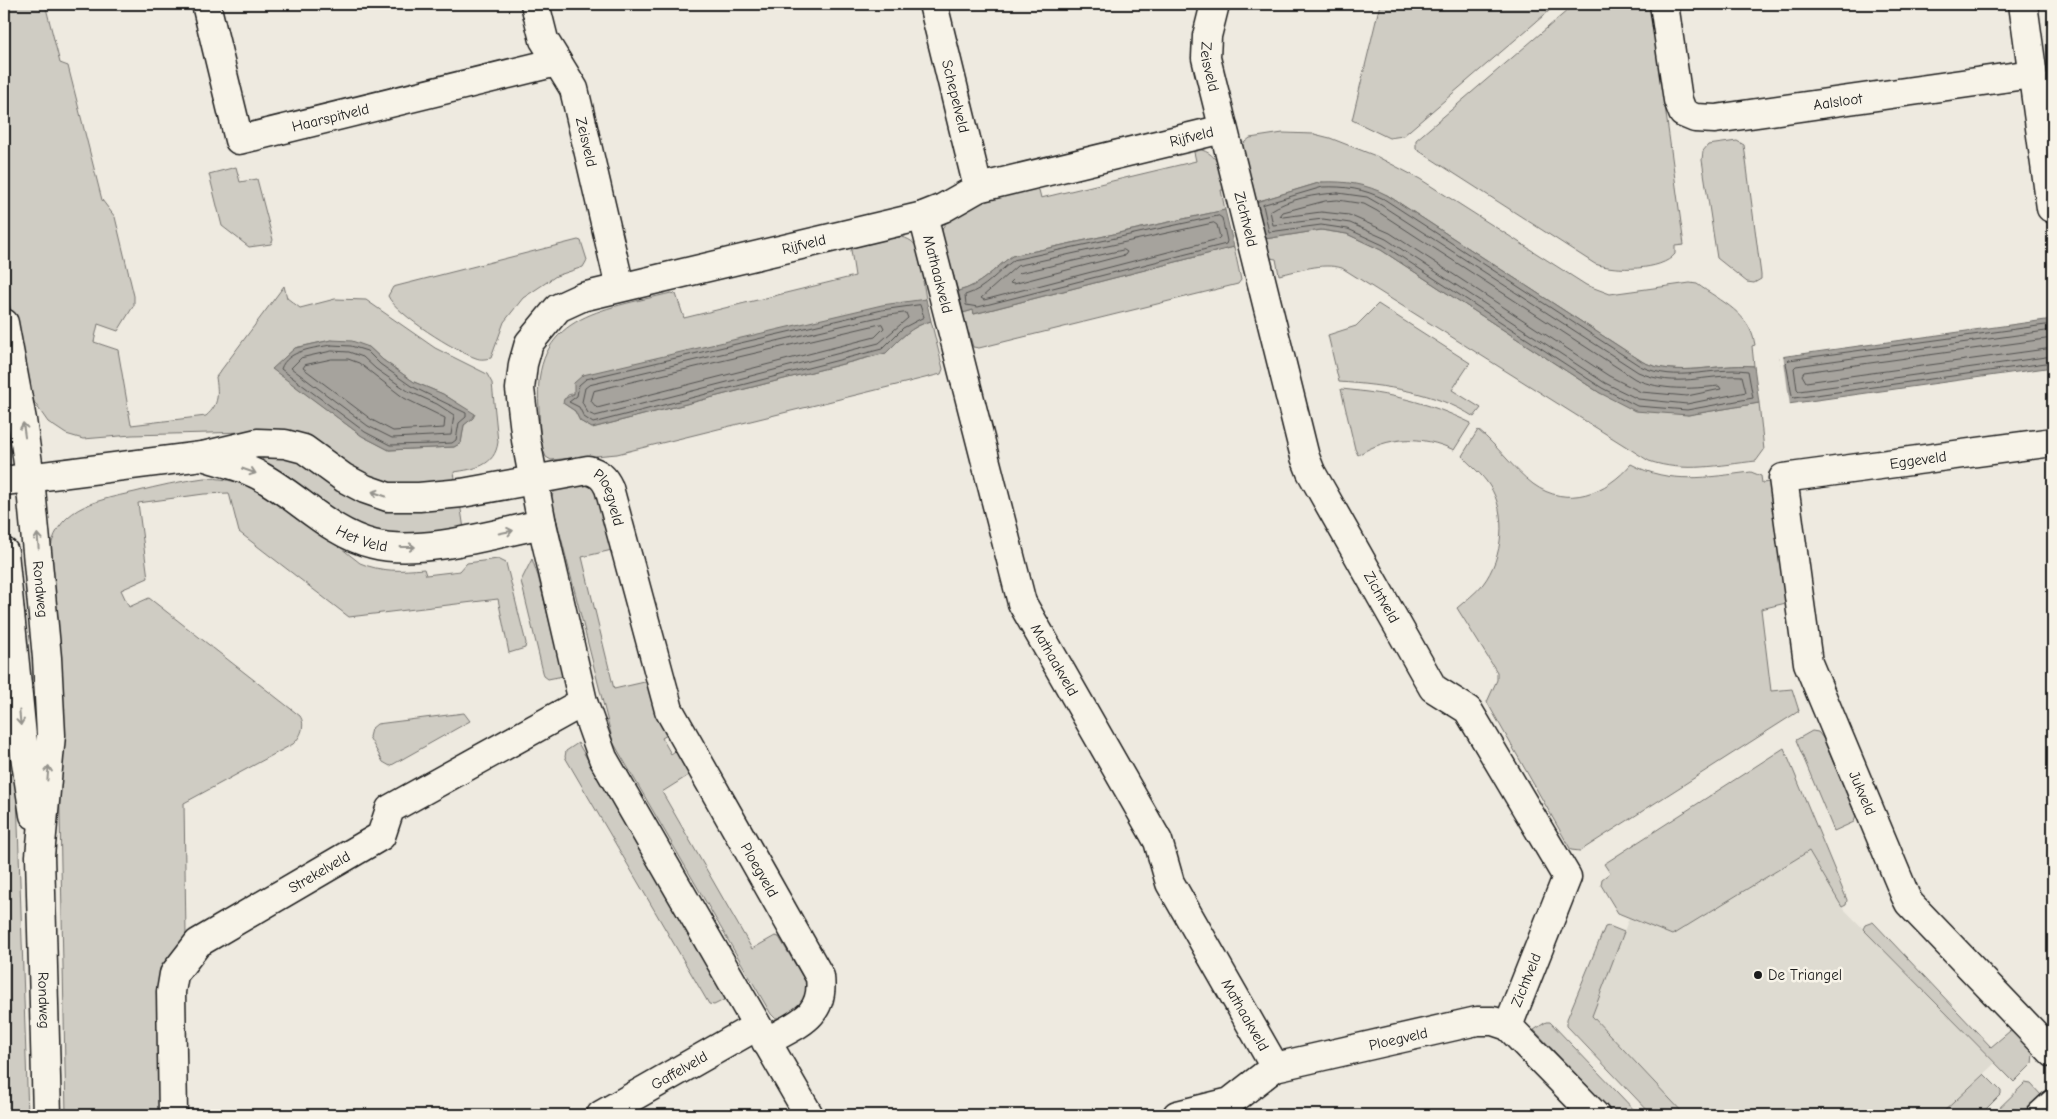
<svg xmlns="http://www.w3.org/2000/svg" width="2057" height="1119" viewBox="0 0 2057 1119" font-family="'Comic Neue',sans-serif">
	<style>
		.built { fill: #dedbd1 }
		.green { fill: #cfccc3; stroke: #767470; fill-rule: evenodd }
		.water { fill: #a6a39d; stroke: #6f6d69 }
		.pier { fill: #eeeae0 }
		.lines { fill: none; stroke-linecap: round; stroke-linejoin: round }
		.shore { stroke: #535250; stroke-width: 1 }
		.minor-casing { stroke: #1c1c1c; stroke-width: 31 }
		.secondary-casing { stroke: #1c1c1c; stroke-width: 31 }
		.minor { stroke: #f7f3e8; stroke-width: 28 }
		.secondary { stroke: #f7f3e8; stroke-width: 28 }
		.oneway { stroke: #94928c }
		.poi-dot { fill: #1c1c1c; stroke: #f7f3e8; stroke-width: 2 }
		.labels { text-anchor: middle; dominant-baseline: central; stroke-width: 5; stroke-linejoin: round; paint-order: stroke }
		.street-label { font-size: 15px; fill: #1c1c1c; stroke: #f7f3e8 }
		.poi-label { font-size: 15px; fill: #1c1c1c; stroke: #f7f3e8; text-anchor: start }
	</style>
	<rect width="100%" height="100%" fill="#eeeae0"/>
	<filter id="ink" filterUnits="userSpaceOnUse"><feTurbulence type="fractalNoise" baseFrequency=".02" numOctaves="2"/><feDisplacementMap in="SourceGraphic" scale="10" xChannelSelector="R" yChannelSelector="G"/><feConvolveMatrix kernelMatrix="1 2 1 2 8 2 1 2 1" color-interpolation-filters="sRGB"/></filter>
	<g filter="url(#ink)">
		<path class="built" d="M1809,851L1842,907L1995,1063L1940,1115H1685L1592,1016L1629,918L1672,935Z"/>
		<path class="green" d="M4,4H45L60,63L68,66L102,200L115,217L134,296V305L118,331L98,324L94,342L118,350L131,425L206,416C220,404 218,393 216,377L284,286L287,298L300,308L335,299L366,300L435,348L487,374L492,383L498,442C495,466 475,469 454,472L456,484H375L247,432L132,435L83,439L66,434L48,422L34,402L4,283ZM331,340L369,347L383,360L414,382L443,394L463,407L473,418L464,425L461,443L454,447L389,450L362,436L273,369L295,348Z
			M1380,4H1557L1403,136L1389,138L1352,120Z
			M1575,4H1651L1684,245L1675,246V254C1662,271 1615,271 1595,264L1416,149V140Z
			M1283,133L1314,134L1330,138L1376,156L1420,179L1586,285L1610,294L1690,283L1697,284C1722,302 1750,313 1755,345L1752,346L1754,366C1716,363 1679,378 1643,362L1387,195L1322,182L1256,202L1240,146L1250,138Z
			M1737,141L1744,145L1761,275V279L1754,283L1747,282L1717,258L1702,160L1703,151L1708,145Z
			M1193,148C1220,152 1219,167 1224,190H1221L1225,210L1012,256C993,269 981,286 958,291L953,273L949,271C947,260 941,247 941,236C940,207 1012,193 1033,187L1039,190L1041,198L1196,161Z
			M236,167L240,182L257,179L273,240L271,244L249,247L222,226L209,174Z
			M1321,230L1347,234L1381,250L1600,393L1688,415L1759,403L1764,450L1756,461C1720,465 1684,473 1649,461L1342,268C1322,262 1298,271 1279,275L1276,259L1270,258L1265,239Z
			M897,237C921,237 922,261 926,279L923,281L926,299L568,395L563,403L575,411L580,421L592,428L886,353C900,339 911,326 931,321L943,369L941,374L617,454L551,460L546,457C539,443 540,424 539,408C531,315 601,310 671,293L676,294L684,318L855,276L851,250L855,247Z
			M578,240L581,241L587,260L583,267L556,276L523,298L504,322L491,358C485,359 481,360 476,358C455,351 397,315 388,296L393,287Z
			M1234,247L1241,280L1238,284L979,348L973,347L969,333H968L963,313L973,310L974,314Z
			M1378,304L1470,363L1452,390L1481,408L1474,417C1436,392 1384,385 1339,382L1328,335L1356,326Z
			M1341,389C1392,394 1425,401 1471,423L1454,450C1422,435 1388,436 1358,455L1355,449Z
			M1478,430C1498,446 1512,468 1533,484C1567,509 1607,493 1631,464C1670,485 1708,477 1751,472L1761,476L1762,483L1770,482L1786,603L1761,609L1771,691L1792,689L1799,711L1580,851L1571,850L1487,702L1497,680V672L1457,608C1466,600 1476,593 1483,584C1503,558 1508,513 1489,485C1482,474 1471,466 1462,456Z
			M269,453L460,503L464,529L389,535L351,525L262,462L264,454Z
			M204,478C266,477 313,527 360,563C381,572 401,571 424,569L426,575L460,571L467,563L498,559L506,563L526,643L525,648L509,653L498,599L349,617L239,532L229,493L204,494L138,503L148,578L121,590L129,607L149,598L300,716C306,725 301,737 293,744L184,803L186,935C182,954 163,967 158,986L161,1115H66L57,665L49,559C53,508 94,501 135,492C158,486 181,481 204,478Z
			M584,482L597,492L612,550L582,557L614,689L649,681L669,734L662,738L671,754L678,749L690,770L689,775L662,792L752,949L775,936L779,937L808,986L804,1004L785,1017L775,1018L771,1014L613,742L551,498C558,482 568,483 584,482Z
			M532,559L538,576L563,676L548,679L544,676L521,581Z
			M4,657L17,796L28,1115H4Z
			M464,713L470,721L390,766L383,762L369,737L371,729L377,724Z
			M1812,731L1818,732L1823,738L1856,816L1854,822L1834,831L1796,740Z
			M578,743L726,999L714,1005L709,1004L565,757L566,751Z
			M1784,748L1847,900L1846,905L1842,907L1809,851L1672,935L1618,913L1601,885L1602,879L1610,873L1604,864Z
			M1873,922L1991,1047L2010,1031L2014,1033L2033,1053L2032,1064L2014,1082L1863,929L1865,925Z
			M1609,926L1624,932L1592,1016L1685,1115H1652L1567,1026V1019L1605,927Z
			M1546,1022H1550L1639,1115H1615L1534,1030Z
			M1984,1074L2001,1091V1094L1980,1115H1940Z
			M2025,1083L2031,1084L2041,1095L2019,1115H1992Z"/>
		<path class="water" d="M1322,182C1346,181 1366,184 1387,195L1643,362C1679,378 1716,363 1754,366L1759,403L1688,415L1635,411L1600,393L1381,250L1347,234L1321,230L1265,239L1256,202Z
			M1225,210L1234,247L974,314L973,310L963,313L958,291C981,286 993,269 1012,256Z
			M926,299L931,321C911,326 900,339 886,353L592,428L580,421L575,411L563,403L564,399L574,394V383L583,375L882,305Z
			M2053,319V367L1788,404L1780,357Z
			M331,340L352,341L369,347L383,360L414,382L443,394L475,414L473,418L464,425L461,443L454,447L389,450L362,436L272,369L295,348Z"/>
		<path class="pier" d="M1779,354H1783L1790,406L1785,404Z"/>
		<g class="lines">
			<path class="shore" d="M1323,187C1345,186 1364,189 1384,199L1640,366C1679,384 1710,366 1748,371L1753,398L1687,410L1637,406L1602,388L1383,245L1348,229L1321,225L1269,232L1263,205Z
				M1338,193L1367,197L1381,205L1638,372C1677,389 1704,374 1742,376L1746,392L1687,404L1638,399L1605,383L1386,239L1350,223L1323,219L1273,225L1270,211C1288,199 1316,194 1338,193Z
				M1338,200L1364,204L1377,211L1635,379C1663,391 1689,389 1719,386L1721,389L1687,396L1641,392L1609,376L1390,233L1349,215L1321,212L1283,217L1280,216L1283,212L1325,201Z
				M1219,216L1222,218L1227,241L1226,244L978,307L966,305L965,295C986,289 997,272 1014,260Z
				M1214,223L1217,225L1220,237L1218,239L984,300L981,298L1017,266Z
				M1124,250L1127,252L1125,255L1013,284L1010,283L1020,273Z
				M920,305L924,317L903,328L882,349L593,423L584,417L579,407L569,402L577,396L579,385L586,379L882,310Z
				M906,313L908,318L879,343L595,416L588,413L582,402L585,388L589,385L883,316Z
				M882,324L884,328L875,337L597,408L591,401L594,391Z
				M2053,324L1789,360L1786,363L1792,396L1794,398L2053,362
				M2053,330L1796,366L1794,368L1797,389L1799,391L2053,356
				M2053,338L1804,372L1802,375L1806,382L2053,348
				M331,345L351,346L367,351L380,364L411,386L466,413V417L459,423L456,440L452,443L433,444L390,445L365,432L281,369C287,350 315,348 331,345Z
				M332,351L349,352L363,357L376,369L408,391L437,404L454,415L451,435L392,438L368,426L291,368L301,358Z
				M332,359H348L359,363L404,398L445,418L444,428L393,431L372,420L303,368L305,365Z"/>
			<defs>
				<g id="minor">
					<path id="s1" d="M206,4L239,140L557,62"/>
					<path id="s2" d="M535,4L544,40L574,89L620,287"/>
					<path id="s3" d="M933,4L978,188"/>
					<path id="s4" d="M1215,4L1207,36L1206,58L1305,457L1311,472L1433,688L1468,710L1567,877L1508,1026"/>
					<path id="s5" d="M1664,4L1678,100L1683,113L1695,118L1715,119L2032,74"/>
					<path d="M2023,4L2051,208"/>
					<path id="s6" d="M923,216L1022,603L1158,841L1170,883L1275,1067"/>
					<path id="s7" d="M2053,442L1783,478L1808,663L1905,895L1909,903L2053,1053"/>
					<path id="s8" d="M202,456C221,462 243,466 260,476C299,497 329,533 373,544C419,556 495,534 542,524"/>
					<path id="s9" d="M4,481L202,456L257,443L285,444L304,449L344,478L365,489L388,497H419L462,493L588,470C599,473 604,477 609,488L669,710L820,977C825,1018 796,1024 766,1042"/>
					<path id="s10" d="M173,1115L171,992L174,974L198,943L381,836L390,809L583,702"/>
					<path id="s11" d="M601,1115L757,1026"/>
					<path id="s12" d="M809,1115L603,758L583,702L542,524L526,440L520,389L523,364L529,343L558,308L582,297L923,216L943,208L978,188L1223,129"/>
					<path id="s13" d="M1177,1115L1230,1102L1275,1067L1477,1021H1493L1508,1026L1595,1115"/>
					<path d="M2041,1115L2053,1104"/>
				</g>
				<g id="secondary">
					<path id="s14" d="M4,323L22,420L30,478L47,658L51,735L40,856L47,1115"/>
					<path d="M4,552L22,736L34,815"/>
				</g>
			</defs>
			<use href="#minor" class="minor-casing"/>
			<use href="#secondary" class="secondary-casing"/>
			<use href="#minor" class="minor"/>
			<use href="#secondary" class="secondary"/>
		</g>
		<defs><path id="oneway-shaft" d="M-6 0H5M1.5-3L5.5 0L1.5 3" fill="none" stroke-width="1.6" stroke-linecap="round" stroke-linejoin="round" transform="scale(1.25)"/></defs>
		<g class="oneway">
			<use href="#oneway-shaft" transform="translate(24 430) rotate(-98)"/>
			<use href="#oneway-shaft" transform="translate(249 471) rotate(19)"/>
			<use href="#oneway-shaft" transform="translate(379 494) rotate(-161)"/>
			<use href="#oneway-shaft" transform="translate(506 532) rotate(-11)"/>
			<use href="#oneway-shaft" transform="translate(38 541) rotate(-95)"/>
			<use href="#oneway-shaft" transform="translate(408 547)"/>
			<use href="#oneway-shaft" transform="translate(20 718) rotate(85)"/>
			<use href="#oneway-shaft" transform="translate(48 773) rotate(-85)"/>
		</g>
	</g>
	<circle class="poi-dot" cx="1758" cy="975" r="5"/>
	<g class="labels">
		<g class="street-label">
			<text stroke="none"><textPath href="#s4" startOffset="64">Zeisveld</textPath></text>
			<text stroke="none"><textPath href="#s3" startOffset="95">Schepelveld</textPath></text>
			<text stroke="none"><textPath href="#s5" startOffset="268">Aalsloot</textPath></text>
			<text stroke="none"><textPath href="#s1" startOffset="234">Haarspitveld</textPath></text>
			<text stroke="none"><textPath href="#s12" startOffset="1542">Rijfveld</textPath></text>
			<text stroke="none"><textPath href="#s2" startOffset="149">Zeisveld</textPath></text>
			<text stroke="none"><textPath href="#s4" startOffset="221">Zichtveld</textPath></text>
			<text stroke="none"><textPath href="#s12" startOffset="1138">Rijfveld</textPath></text>
			<text stroke="none"><textPath href="#s6" startOffset="60">Mathaakveld</textPath></text>
			<text transform="translate(1918 460) rotate(-8)">Eggeveld</text>
			<text stroke="none"><textPath href="#s9" startOffset="641">Ploegveld</textPath></text>
			<text stroke="none"><textPath href="#s8" startOffset="182">Het Veld</textPath></text>
			<text stroke="none"><textPath href="#s14" startOffset="269">Rondweg</textPath></text>
			<text stroke="none"><textPath href="#s4" startOffset="626">Zichtveld</textPath></text>
			<text stroke="none"><textPath href="#s6" startOffset="465">Mathaakveld</textPath></text>
			<text stroke="none"><textPath href="#s7" startOffset="600">Jukveld</textPath></text>
			<text stroke="none"><textPath href="#s9" startOffset="1046">Ploegveld</textPath></text>
			<text stroke="none"><textPath href="#s10" startOffset="321">Strekelveld</textPath></text>
			<text transform="translate(1526 980) rotate(-68)">Zichtveld</text>
			<text stroke="none"><textPath href="#s14" startOffset="681">Rondweg</textPath></text>
			<text stroke="none"><textPath href="#s6" startOffset="869">Mathaakveld</textPath></text>
			<text stroke="none"><textPath href="#s13" startOffset="238">Ploegveld</textPath></text>
			<text stroke="none"><textPath href="#s11" startOffset="90">Gaffelveld</textPath></text>
		</g>
		<g class="poi-label">
			<text x="1768" y="975">De Triangel</text>
		</g>
	</g>
	<rect width="2057" height="1119" fill="none" stroke="#f7f3e8" stroke-width="20"/>
	<rect x="10" y="10" width="2037" height="1099" fill="none" stroke="#1c1c1c" stroke-width="2" filter="url(#ink)"/>
</svg>
